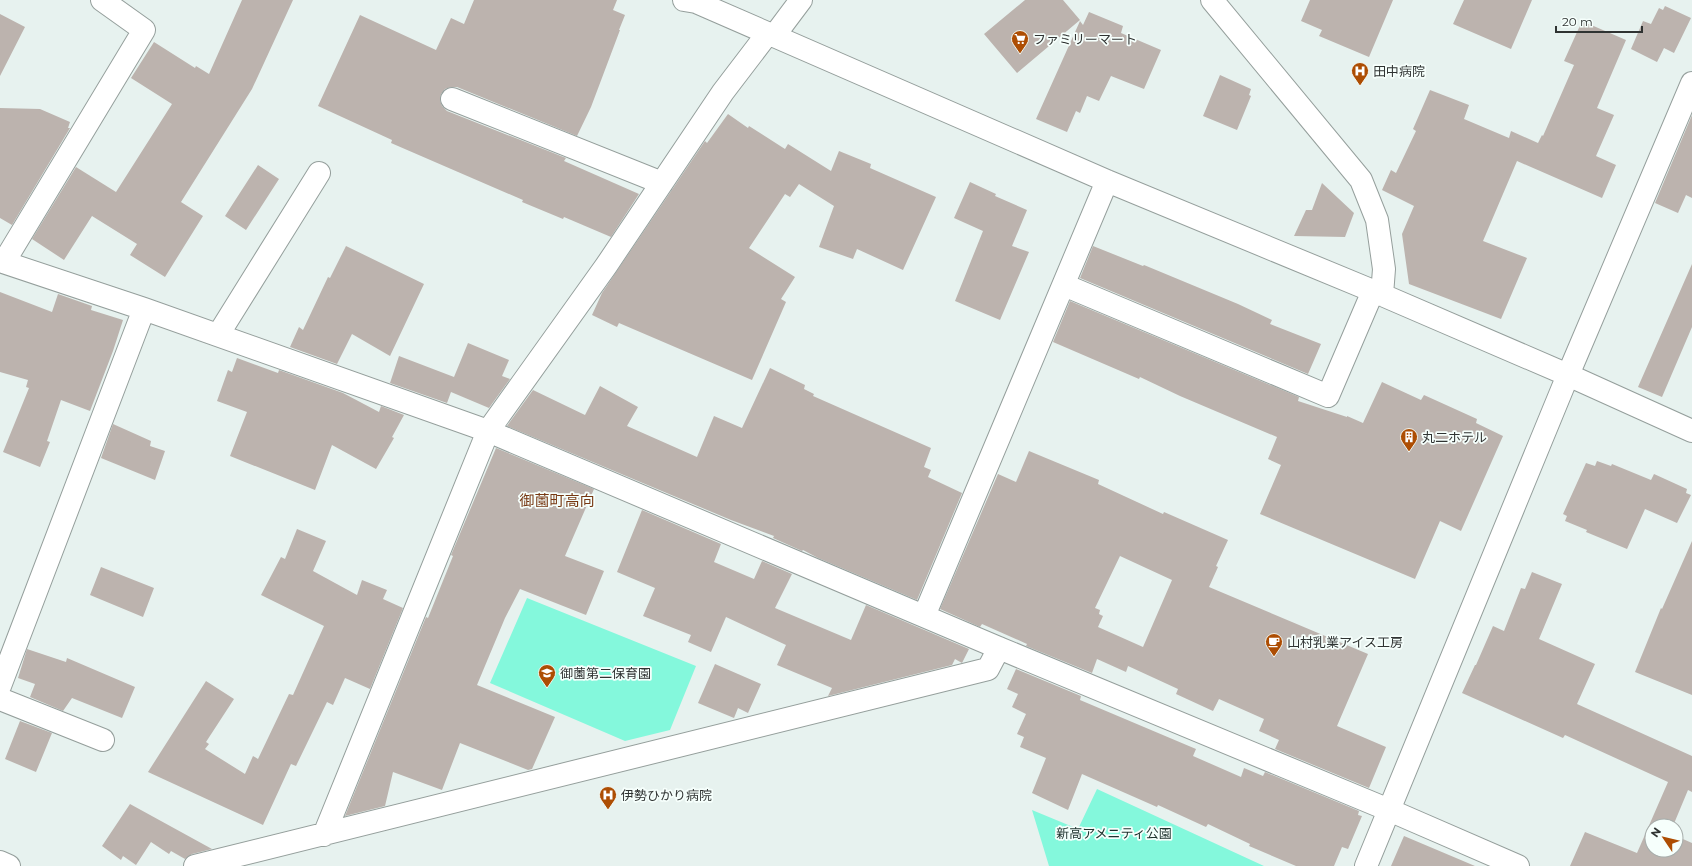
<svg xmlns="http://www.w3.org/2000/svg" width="1692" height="866" viewBox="0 0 1692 866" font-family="Montserrat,'Noto Sans JP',sans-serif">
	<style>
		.green { fill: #84f8dc }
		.building { fill: #bcb3ae; fill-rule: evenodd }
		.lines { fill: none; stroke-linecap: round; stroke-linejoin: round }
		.minor-casing { stroke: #959f9c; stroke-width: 24 }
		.tertiary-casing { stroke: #959f9c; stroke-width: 24 }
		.minor { stroke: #fff; stroke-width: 22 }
		.tertiary { stroke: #fff; stroke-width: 22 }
		.labels { text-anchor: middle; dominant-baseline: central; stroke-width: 3.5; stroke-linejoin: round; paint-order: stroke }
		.poi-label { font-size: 13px; fill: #2f3332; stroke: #f6fffc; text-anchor: start }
		.park-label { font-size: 13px; fill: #1d322d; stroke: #f6fffc }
		.quarter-label { font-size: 15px; fill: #773812; stroke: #f6fffc }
	</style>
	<rect width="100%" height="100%" fill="#e7f2ef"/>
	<path class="green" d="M527,598L696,666L670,730L625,741L490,683Z
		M1097,789L1264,866H1049L1032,810L1078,829Z"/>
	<path class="building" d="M242,0H293L252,89L181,202L203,216L165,277L130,255L137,244L92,216L64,260L32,239L76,167L116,192L172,104L131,78L154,42L195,68L196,66L209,74Z
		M474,0H617L613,10L625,15L619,30H620L591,107L577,136L457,87H451L445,89L441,94L440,100L442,106L447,111L566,158L564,161L639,194L611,237L564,217L563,219L522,202L523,200L391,143L392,140L318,106L360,15L436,50L451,18L464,24Z
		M1025,0H1063L1080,20L1017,73L984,34Z
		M1310,0H1393L1369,57L1319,36L1322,30L1301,21Z
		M1464,0H1532L1511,49L1453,24Z
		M1665,6L1691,18L1674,53L1664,48L1657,62L1631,49L1643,21L1651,24L1659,8L1663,10Z
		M1089,12L1123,26L1121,33L1161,50L1144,89L1111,76L1099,101L1087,96L1080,113L1076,111L1067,132L1036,119L1080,21L1083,25Z
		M0,14L25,27L0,76Z
		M1582,21L1626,40L1597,108L1614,115L1596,156L1616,165L1602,198L1517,161L1483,241L1527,258L1501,319L1409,284L1402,234L1414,206L1382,190L1391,170L1396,173L1416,131L1413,129L1430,90L1469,105L1464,119L1509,138L1511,131L1538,143L1542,135L1543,136L1574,65L1564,61Z
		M1220,75L1251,89L1249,95L1251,96L1237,130L1203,116Z
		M0,108L40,109L70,122L68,128H70L12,225L0,218Z
		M728,114L748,128L749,126L785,149L788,144L831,171L839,151L871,164L870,168L936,197L903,270L857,249L853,259L819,247L834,206L799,184L790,197L785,194L749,248L795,277L781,299L786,302L752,380L619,323L617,327L592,315L602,293L705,141L707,143Z
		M1692,115V198L1686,195L1678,213L1655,203Z
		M258,165L279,179L246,230L225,216Z
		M970,182L996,194L995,196L1027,210L1012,246L1029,252L1000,320L955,301L983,231L954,218Z
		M1322,183L1354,213L1345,237L1294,236L1306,210H1312Z
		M346,246L424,284L390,356L352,334L337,364L290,347L299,327L303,330L328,277L330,278Z
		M1093,246L1143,266L1144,265L1238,304L1272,320L1270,324L1321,344L1308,374L1080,278Z
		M1692,264V327L1662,397L1638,387Z
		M0,292L52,312L58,294L92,306L91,310L123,320L113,351L90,411L61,400L47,441L50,442L40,467L3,452L29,388L26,387L28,380L0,372Z
		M1070,301L1299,397L1298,401L1347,417V416L1363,423L1382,382L1421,400L1424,395L1477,419L1476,423L1503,436L1461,531L1440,521L1415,579L1260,514L1281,465L1268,459L1277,437L1180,396L1140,377L1139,379L1053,342Z
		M468,343L509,360L502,376L510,379L489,408L451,392L447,403L390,383L399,356L454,377Z
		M237,358L278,373L279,370L343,393L379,412L381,406L404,415L392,437L394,438L376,469L332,445L315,490L230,456L247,412L217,401L228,370L232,372Z
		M770,368L805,385L804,389L814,394L813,396L931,448L924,467L931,470L928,477L962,493L917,600L818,558L803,550L802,551L773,538L774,536L731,520L507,426L533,390L585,415L600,386L638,407L627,426L697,457L714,416L742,428Z
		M113,424L151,441L150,446L165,451L155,480L101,458Z
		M496,448L594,489L565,556L604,571L586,615L520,589L505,618L477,685L555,717L532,769L528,770L460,743L442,790L393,772L385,806L345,816L426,617L428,618L453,556L451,555Z
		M1029,451L1099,480L1098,484L1163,514L1164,512L1228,540L1216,566L1218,567L1209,587L1368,654L1337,726L1386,747L1369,788L1275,749L1279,740L1259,731L1264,719L1219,699L1213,711L1176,694L1178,689L1128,666L1126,672L1097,659L1092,673L1026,646L1027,644L982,624L980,627L940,609L998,474L1016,482ZM1120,556L1172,580L1143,647L1098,627L1103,616L1099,614L1100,610L1095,608Z
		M1597,461L1611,466L1612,464L1651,480L1654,474L1687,489L1686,493L1691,495L1677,523L1645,509L1627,549L1586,532L1587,530L1565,521L1567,516L1563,514L1586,463L1595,466Z
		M642,510L721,544L714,562L754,579L762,561L792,574L775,608L851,640L866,605L969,649L962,663L955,659L952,665L828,696L832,688L777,665L786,645L726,617L711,652L688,642L691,635L643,616L655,588L617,572Z
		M297,529L326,541L313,571L357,595L362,580L387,590L383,599L403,608L370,689L345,678L333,705L327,702L296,766L291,764L263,825L148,772L206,681L234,699L206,742L209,744L205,749L245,774L253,756L258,759L289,694L293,695L324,626L261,595L281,557L285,559Z
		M1692,541V695L1635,672L1661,608L1662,609Z
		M101,567L154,588L143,617L90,595Z
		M1532,572L1562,584L1539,639L1595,664L1577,704L1692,756V792L1688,790L1673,826H1652V850H1676V836L1692,843V866H1570L1585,832L1637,853L1668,782L1565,735L1563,738L1462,693L1475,665H1476L1493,626L1504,631L1521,588L1525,589Z
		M27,649L66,662L67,658L135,687L122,718L72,698L63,711L30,697L35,684L18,678Z
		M715,664L761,684L748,713L738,708L734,718L698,703Z
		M1016,669L1081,696L1080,700L1196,749L1193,756L1241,777L1244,768L1263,776L1265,772L1359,811L1358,815L1362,816L1348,849L1342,847L1334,866H1296L1249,846L1250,844L1208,824L1206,827L1158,805L1157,807L1082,774L1068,810L1032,793L1046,758L1020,747L1024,737L1017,734L1026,714L1012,707L1018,694L1007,689Z
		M20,721L52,733L36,772L5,759Z
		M130,804L212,849L192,854L185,859L171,851L169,854L151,842L136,865L123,856L121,860L102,846Z
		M1404,836L1475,866H1391Z"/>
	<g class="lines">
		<defs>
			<path id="minor" d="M684,0L696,2L1107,181L1373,291L1568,375L1692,83
				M1212,0L1361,180L1377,220L1384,269L1382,295
				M452,99L662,183
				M0,261L144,309L488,431L999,648L1389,810L1518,866
				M4,262L144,30L102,0
				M1064,285L1328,396L1373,291
				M218,335L319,173
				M924,616L1107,181
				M0,686L144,309
				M0,699L103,740
				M324,835L488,431L606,266L723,92L768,33
				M0,862L9,866
				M195,866L988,669L999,648"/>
			<path id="tertiary" d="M774,36L801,0
				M1366,866L1568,375L1692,431"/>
		</defs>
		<use href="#minor" class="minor-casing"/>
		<use href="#tertiary" class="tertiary-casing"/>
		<use href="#minor" class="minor"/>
		<use href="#tertiary" class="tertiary"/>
	</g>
	<defs>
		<symbol id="supermarket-pin" viewBox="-11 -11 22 30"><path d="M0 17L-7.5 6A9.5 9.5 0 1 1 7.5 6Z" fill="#ad4d03" stroke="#f6fffc"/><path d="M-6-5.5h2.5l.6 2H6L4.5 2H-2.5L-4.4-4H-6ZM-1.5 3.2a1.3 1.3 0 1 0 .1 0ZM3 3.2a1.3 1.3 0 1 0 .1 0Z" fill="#fff"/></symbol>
		<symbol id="hospital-pin" viewBox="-11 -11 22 30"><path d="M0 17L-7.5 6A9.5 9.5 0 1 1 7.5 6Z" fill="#ad4d03" stroke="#f6fffc"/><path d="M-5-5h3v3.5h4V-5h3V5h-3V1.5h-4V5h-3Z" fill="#fff"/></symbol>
		<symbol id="building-pin" viewBox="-11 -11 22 30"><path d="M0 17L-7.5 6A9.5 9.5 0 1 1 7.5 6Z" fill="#ad4d03" stroke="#f6fffc"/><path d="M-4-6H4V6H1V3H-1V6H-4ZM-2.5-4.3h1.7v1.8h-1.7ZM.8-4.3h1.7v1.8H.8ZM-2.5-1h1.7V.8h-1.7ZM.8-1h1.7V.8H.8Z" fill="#fff"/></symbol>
		<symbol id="cafe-pin" viewBox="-11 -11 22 30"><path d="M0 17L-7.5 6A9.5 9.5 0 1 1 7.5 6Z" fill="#ad4d03" stroke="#f6fffc"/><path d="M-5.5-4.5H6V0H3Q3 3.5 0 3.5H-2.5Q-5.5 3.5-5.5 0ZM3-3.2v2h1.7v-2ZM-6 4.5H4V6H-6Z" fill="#fff"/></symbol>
		<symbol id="school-pin" viewBox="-11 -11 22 30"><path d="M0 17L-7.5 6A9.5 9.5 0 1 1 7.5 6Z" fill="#ad4d03" stroke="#f6fffc"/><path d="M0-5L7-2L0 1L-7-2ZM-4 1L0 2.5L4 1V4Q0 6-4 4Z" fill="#fff"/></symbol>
	</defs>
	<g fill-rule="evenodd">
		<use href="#supermarket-pin" x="1010" y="29" width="20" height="27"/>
		<use href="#hospital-pin" x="1350" y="61" width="20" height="27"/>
		<use href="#building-pin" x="1399" y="427" width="20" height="27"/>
		<use href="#cafe-pin" x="1264" y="632" width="20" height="27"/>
		<use href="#school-pin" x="537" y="663" width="20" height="27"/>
		<use href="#hospital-pin" x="598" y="785" width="20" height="27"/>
	</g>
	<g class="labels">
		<g class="poi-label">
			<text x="1033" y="39">ファミリーマート</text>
			<text x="1373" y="71">田中病院</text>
			<text x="1422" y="437">丸二ホテル</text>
			<text x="1287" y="642">山村乳業アイス工房</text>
			<text x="560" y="673">御薗第二保育園</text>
			<text x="621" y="795">伊勢ひかり病院</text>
		</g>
		<g class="park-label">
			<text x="1114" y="833">新高アメニティ公園</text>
		</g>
		<g class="quarter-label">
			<text x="557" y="500">御薗町高向</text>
		</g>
	</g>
	<g transform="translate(1664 838) rotate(305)"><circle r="19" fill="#f6fffc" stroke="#a6adab"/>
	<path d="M0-3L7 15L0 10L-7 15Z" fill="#ad4d03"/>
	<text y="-6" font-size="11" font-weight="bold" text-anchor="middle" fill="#2f3332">N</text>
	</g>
	<path d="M1556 26v6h86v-6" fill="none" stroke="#2f3332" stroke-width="2"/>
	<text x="1562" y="26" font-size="12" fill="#2f3332" stroke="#f6fffc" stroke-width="3" paint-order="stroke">20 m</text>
</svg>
